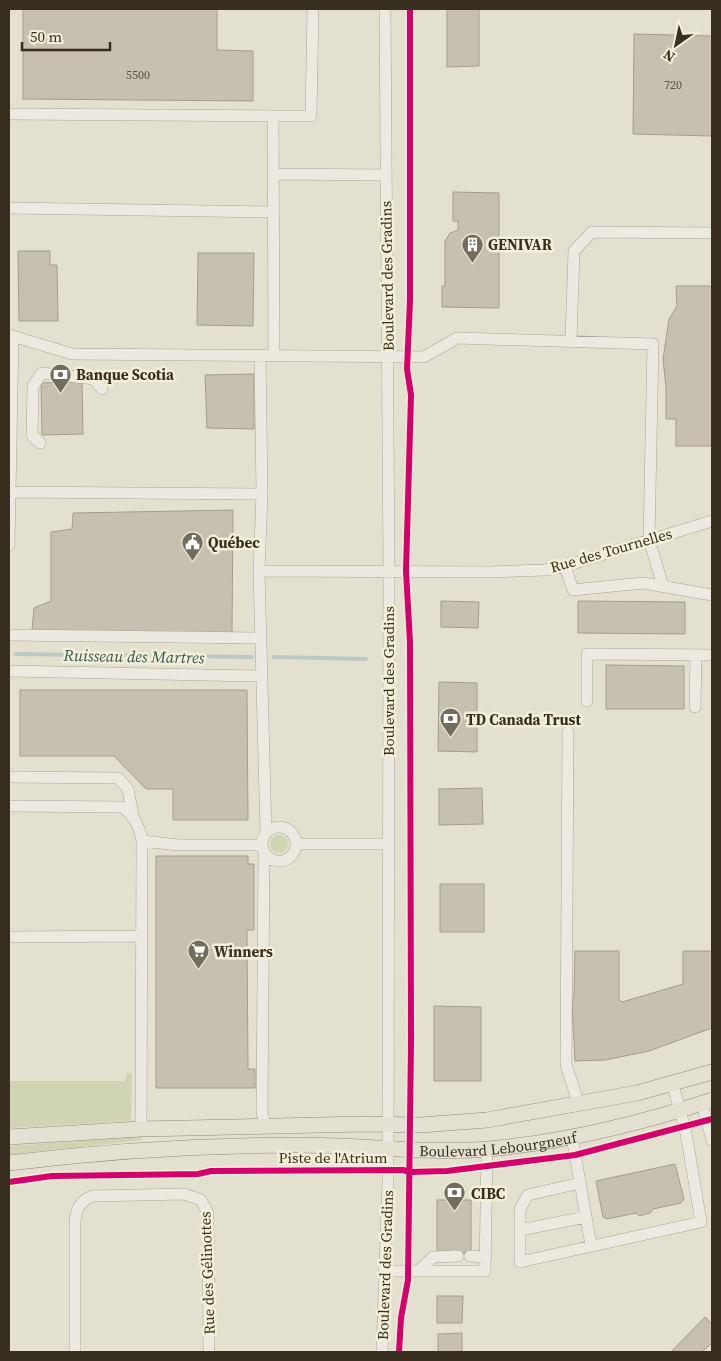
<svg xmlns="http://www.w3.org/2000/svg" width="721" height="1361" viewBox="0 0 721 1361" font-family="'Source Serif 4',serif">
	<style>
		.green { fill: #d0d4b3 }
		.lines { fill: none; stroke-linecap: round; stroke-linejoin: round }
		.stream { stroke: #bacac2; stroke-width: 4 }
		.building { fill: #c7bfb0; stroke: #a49c8e }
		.minor-casing { stroke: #a9a598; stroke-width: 12 }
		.major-casing { stroke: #8f8a7f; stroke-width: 16 }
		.minor { stroke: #eceae0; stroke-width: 11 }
		.major { stroke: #e4e1d2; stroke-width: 15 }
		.cycleway-casing { stroke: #f4efd7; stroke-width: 9 }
		.cycleway { stroke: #d6006c; stroke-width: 6 }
		.labels { text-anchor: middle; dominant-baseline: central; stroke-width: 5; stroke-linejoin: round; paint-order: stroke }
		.number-label { font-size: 12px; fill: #5c5344 }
		.poi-label { font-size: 15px; font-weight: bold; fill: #382f20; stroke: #f4efd7; text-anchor: start }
		.street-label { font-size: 15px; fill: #382f20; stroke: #f4efd7 }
		.water-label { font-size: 16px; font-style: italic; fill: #305557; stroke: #f4efd7 }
	</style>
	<rect width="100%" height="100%" fill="#e4e0cf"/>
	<path class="green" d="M270 844a9 9 0 1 1 18 0a9 9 0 1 1-18 0Z
		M127,1073H132L131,1121L9,1128V1081H125Z
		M142,1136V1140L9,1155V1146Z"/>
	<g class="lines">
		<path class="stream" d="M16,654L252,657
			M274,657L366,659"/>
	</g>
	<path class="building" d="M23,9H217V50L253,51V101L23,99Z
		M447,9H479V66L447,67Z
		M634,34L712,36V136L633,134Z
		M453,192L499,193V308L442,307V286H445V241L450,233L458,230V221H453Z
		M18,251H50V265H57L58,321H19Z
		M198,253H254L253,326L197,325Z
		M676,286H712V446H676V419H666V387L663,359L669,319L677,306Z
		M254,374V429L207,428L205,375Z
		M82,382L83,434L42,435L41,383Z
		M233,510L232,634L32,630L34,608L51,601V532L72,529L73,513Z
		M441,601L479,602L478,628L441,627Z
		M578,601L685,602V634L578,633Z
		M606,665L684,666V709H606Z
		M439,682L477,683V752L438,751Z
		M20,690H247L248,820H173V789H146L114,756H20Z
		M482,788L483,824L439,825V789Z
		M156,856H248V864H254V930H247L248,1069H255V1088H156Z
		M440,884H484V932H440Z
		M575,951H619V999L622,1002L683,984V951H712V1028L649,1051L605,1060L575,1061L572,1003L574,994Z
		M434,1006L481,1007V1081H434Z
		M675,1164L684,1199L681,1203L653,1209L650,1213L639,1216L636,1213L607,1219L603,1217L596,1181Z
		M437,1200H471V1253H437Z
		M437,1296H463L462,1323H437Z
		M705,1317L712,1324V1343L702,1352H671Z
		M462,1333V1352H438V1334Z"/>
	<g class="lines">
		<defs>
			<path id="minor" d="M9,114L273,116L274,355
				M273,116H311L313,9
				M273,174L386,175
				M9,208L272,212
				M9,335L72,354L424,357L457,338L653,344L649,540L663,586
				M571,341L574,251L592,232L712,233
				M260,355L262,494L259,571L266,833
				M40,443L32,435L33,386L42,373L94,379L102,389
				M9,492L262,494
				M9,545L13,336
				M565,566L573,590L643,583L712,595
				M259,571L489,572L545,570L565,566L712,521
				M9,635L261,638
				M9,671L262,676
				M587,701V654L712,655
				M695,707L696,655
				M568,732L566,1065L579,1105
				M9,777L118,778L128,789L133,815
				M9,806L122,807C135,817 139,825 142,841L141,1129
				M262 844a17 17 0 1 1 34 0a17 17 0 1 1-34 0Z
				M142,841L179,845H262
				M296,844H388
				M264,853L262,1111L265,1126
				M9,937L140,936
				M702,1104L712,1140
				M572,1137L591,1245
				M580,1183L528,1195L520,1209V1262L701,1222L686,1133L673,1085
				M520,1230L586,1217
				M470,1256L486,1257
				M384,1271H485L487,1149
				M418,1271L433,1257L458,1256
				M75,1352V1223C76,1209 79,1202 92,1196L184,1194L201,1200L208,1213L209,1352
				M382,1352L388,1182L389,571L385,9"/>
			<g id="major">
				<path d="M9,1137L141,1129L362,1124L421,1125L487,1120L637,1093L712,1072"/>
				<path id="s1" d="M9,1163C105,1151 202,1145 299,1145C362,1145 425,1154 488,1149C565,1142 639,1124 712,1100"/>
			</g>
		</defs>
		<use href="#minor" class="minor-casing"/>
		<use href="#major" class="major-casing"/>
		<use href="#minor" class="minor"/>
		<use href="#major" class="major"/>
		<defs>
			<path id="cycleway" d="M9,1182L52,1176L198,1174L211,1171L403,1170L410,1172L447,1171L575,1155L712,1119
				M399,1352L401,1318L408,1280L411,1042L410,642L406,571L411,395L407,369L410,300V9"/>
		</defs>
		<use href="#cycleway" class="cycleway-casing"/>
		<use href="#cycleway" class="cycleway"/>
	</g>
	<defs>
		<symbol id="building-pin" viewBox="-11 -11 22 30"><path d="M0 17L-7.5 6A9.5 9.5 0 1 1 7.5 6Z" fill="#746d5d" stroke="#f4efd7"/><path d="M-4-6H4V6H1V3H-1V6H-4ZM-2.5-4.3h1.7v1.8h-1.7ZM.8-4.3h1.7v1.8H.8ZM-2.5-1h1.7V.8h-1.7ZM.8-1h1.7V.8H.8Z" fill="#fff"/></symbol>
		<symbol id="bank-pin" viewBox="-11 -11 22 30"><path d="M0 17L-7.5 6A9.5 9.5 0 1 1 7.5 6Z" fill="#746d5d" stroke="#f4efd7"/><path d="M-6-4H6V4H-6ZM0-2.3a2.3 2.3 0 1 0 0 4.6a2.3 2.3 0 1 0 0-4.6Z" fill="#fff"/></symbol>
		<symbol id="civic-pin" viewBox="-11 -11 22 30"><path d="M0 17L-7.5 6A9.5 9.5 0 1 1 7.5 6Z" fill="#746d5d" stroke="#f4efd7"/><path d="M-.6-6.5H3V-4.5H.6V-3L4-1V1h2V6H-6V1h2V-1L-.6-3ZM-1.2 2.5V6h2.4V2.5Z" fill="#fff"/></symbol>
		<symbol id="supermarket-pin" viewBox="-11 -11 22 30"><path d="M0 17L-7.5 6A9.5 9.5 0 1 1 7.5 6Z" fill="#746d5d" stroke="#f4efd7"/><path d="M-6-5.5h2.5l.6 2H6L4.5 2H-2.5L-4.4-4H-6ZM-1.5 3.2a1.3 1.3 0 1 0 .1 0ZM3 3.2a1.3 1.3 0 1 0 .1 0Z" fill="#fff"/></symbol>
	</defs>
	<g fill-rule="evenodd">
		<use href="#building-pin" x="460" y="232" width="25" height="34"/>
		<use href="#bank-pin" x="48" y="362" width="25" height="34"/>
		<use href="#civic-pin" x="180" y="530" width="25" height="34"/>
		<use href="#bank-pin" x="438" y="706" width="25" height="34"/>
		<use href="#supermarket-pin" x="186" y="938" width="25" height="34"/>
		<use href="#bank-pin" x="442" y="1180" width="25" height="34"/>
	</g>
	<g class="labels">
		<g class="number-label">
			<text x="138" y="75">5500</text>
			<text x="673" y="85">720</text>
		</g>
		<g class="poi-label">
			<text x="488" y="244">GENIVAR</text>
			<text x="76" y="374">Banque Scotia</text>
			<text x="208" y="542">Québec</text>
			<text x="466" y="719">TD Canada Trust</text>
			<text x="214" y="951">Winners</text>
			<text x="471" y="1193">CIBC</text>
		</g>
		<g class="street-label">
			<text transform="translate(387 276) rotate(-91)">Boulevard des Gradins</text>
			<text transform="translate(611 550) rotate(-16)">Rue des Tournelles</text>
			<text transform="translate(388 681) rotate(-90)">Boulevard des Gradins</text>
			<text stroke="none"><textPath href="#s1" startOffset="490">Boulevard Lebourgneuf</textPath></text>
			<text x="333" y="1157">Piste de l'Atrium</text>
			<text transform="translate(385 1265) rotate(-88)">Boulevard des Gradins</text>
			<text transform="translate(207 1273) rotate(-92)">Rue des Gélinottes</text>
		</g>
		<g class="water-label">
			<text transform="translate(134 656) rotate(1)">Ruisseau des Martres</text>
		</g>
	</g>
	<rect width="721" height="1361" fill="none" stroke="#382f20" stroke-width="20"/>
	<g transform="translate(676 45) rotate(213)" stroke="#f4efd7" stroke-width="4" paint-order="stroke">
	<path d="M0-4L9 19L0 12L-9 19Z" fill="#382f20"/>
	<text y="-8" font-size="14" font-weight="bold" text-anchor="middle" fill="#382f20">N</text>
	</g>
	<path d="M22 42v8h88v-8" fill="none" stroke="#382f20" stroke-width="2.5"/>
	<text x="30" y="42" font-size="15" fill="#382f20" stroke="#f4efd7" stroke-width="4" paint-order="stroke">50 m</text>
</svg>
